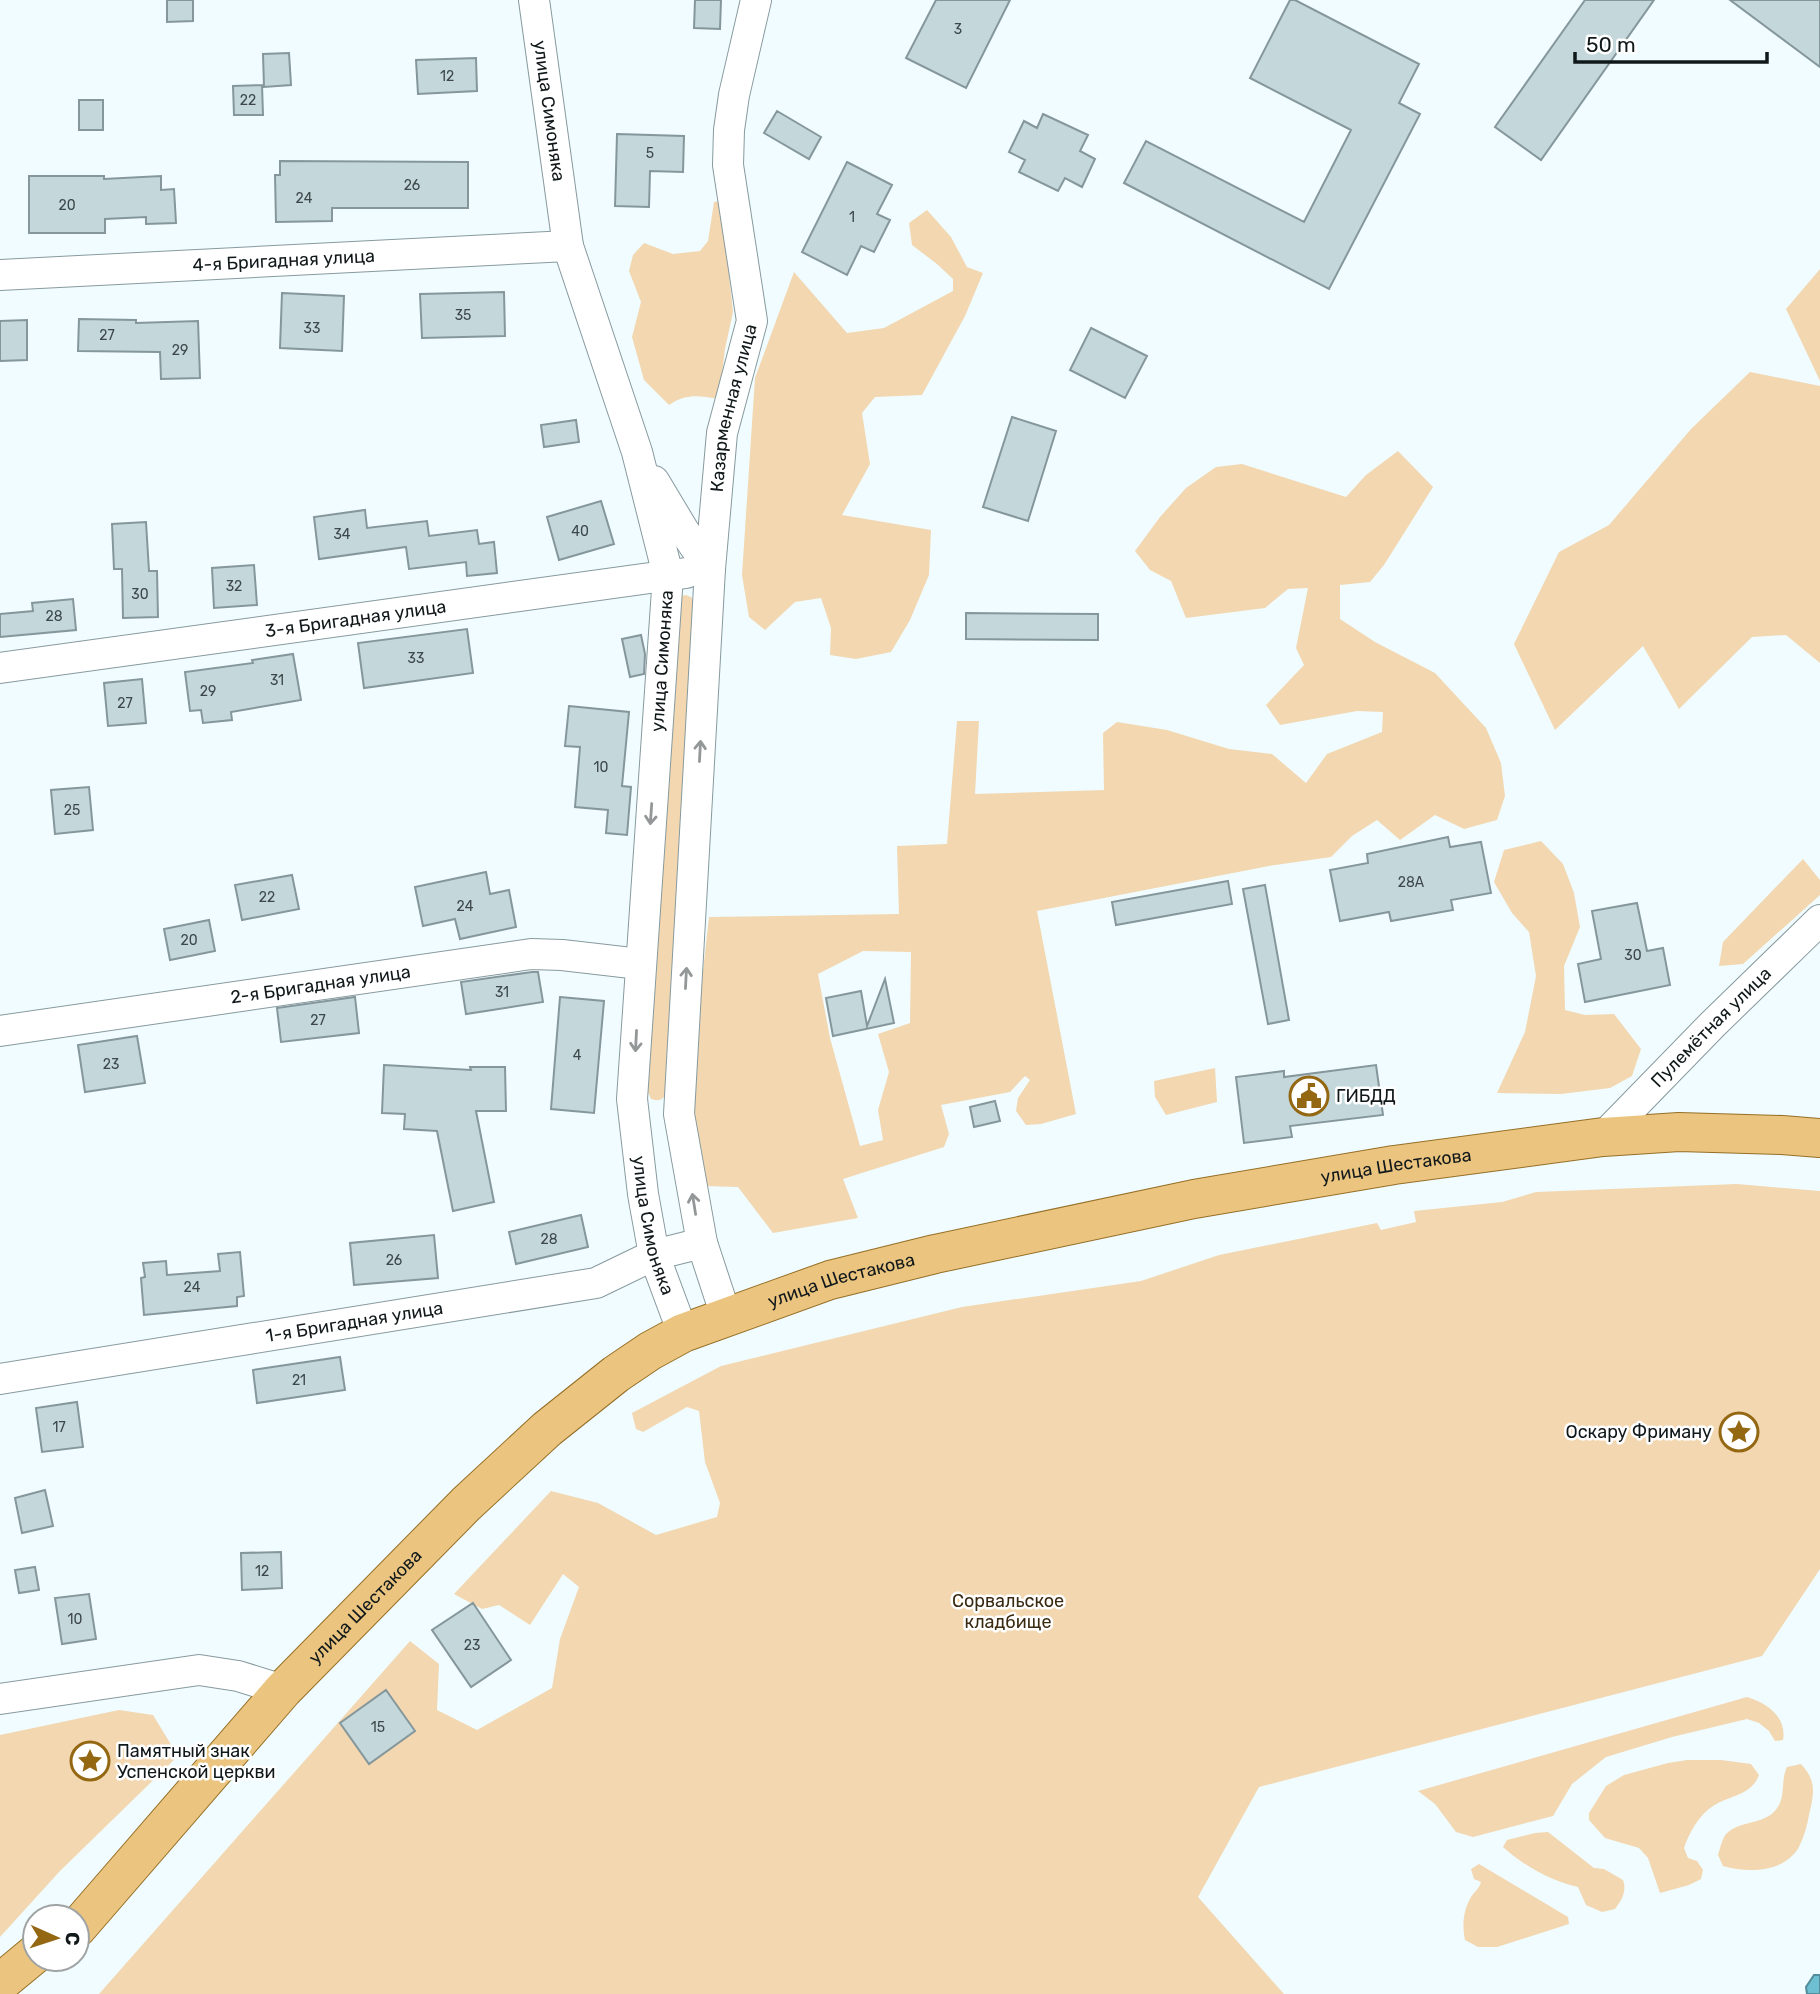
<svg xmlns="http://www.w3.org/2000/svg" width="1820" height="1994" viewBox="0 0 1820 1994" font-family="Rubik,sans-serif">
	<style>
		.green { fill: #f2d7b0; fill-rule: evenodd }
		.water { fill: #6fbfd2; stroke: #538d9b; stroke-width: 2 }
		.building { fill: #c4d8dc; stroke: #85979b; stroke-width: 2 }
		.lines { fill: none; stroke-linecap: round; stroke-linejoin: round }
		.minor-casing { stroke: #879a9e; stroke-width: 32 }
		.primary-casing { stroke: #966f26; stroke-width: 40 }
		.minor { stroke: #fff; stroke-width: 30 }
		.primary { stroke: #ebc580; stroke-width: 38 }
		.oneway { stroke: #949798 }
		.labels { text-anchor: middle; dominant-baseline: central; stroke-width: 5; stroke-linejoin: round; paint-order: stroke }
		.number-label { font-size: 14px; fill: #3e484a }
		.street-label { font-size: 18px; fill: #11181a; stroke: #fff }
		.poi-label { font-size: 18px; fill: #11181a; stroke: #fff; text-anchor: start }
		.park-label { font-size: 18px; fill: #3a2a11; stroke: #fff }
	</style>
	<rect width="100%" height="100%" fill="#f0fcff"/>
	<path class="green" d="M721,201L733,312L725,349L719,399C699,396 687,393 669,405L644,380L632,337L641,302L629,271L633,255L644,243L673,254L700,251L708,241L714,202Z
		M927,210L951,237L967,267L983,273L965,316L922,395L875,397L862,413L870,464L842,515L931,530L929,575L910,620L891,652L856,659L830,655L831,628L821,598L795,602L765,630L749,617L742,575L755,378L794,272L847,333L884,328L953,291V279L937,264L912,245L909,223Z
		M1820,269V381L1786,309Z
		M1750,372L1820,386V663L1786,635L1752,637L1679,709L1643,646L1555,730L1514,644L1559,552L1609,525L1691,429Z
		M1398,451L1433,487L1384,565L1370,582L1340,585V619L1375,642L1435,673L1486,728L1501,763L1505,796L1497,820L1464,829L1435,815L1400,840L1377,820L1352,836L1331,857L1269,866L1037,911L1076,1114L1041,1124L1026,1125L1016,1111L1018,1098L1030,1080L1025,1076L1010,1092L941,1105L949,1134L944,1147L843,1179L858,1218L773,1233L738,1187L704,1186L687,1115L709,917L899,914L897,846L947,844L957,721H979L975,794L1104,790L1103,733L1117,722L1167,730L1229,749L1272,754L1306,783L1327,754L1382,732L1383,712L1357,711L1280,725L1266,705L1304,665L1296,648L1308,588L1288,589L1265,608L1186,618L1171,581L1150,570L1135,551L1160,517L1186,488L1216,467L1242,464L1346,497L1366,475ZM863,951L911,952L910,1023L878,1034L889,1072L878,1110L883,1140L860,1146L830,1038L818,974Z
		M686,595L691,597L694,602L665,1095C662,1101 657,1101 651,1099L648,1092L677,601L681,596Z
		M1541,841L1563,864L1574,893L1580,927L1564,966L1565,1010L1585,1015L1614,1014L1641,1049L1632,1076L1610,1088L1561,1094L1497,1093L1525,1032L1536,976L1529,932L1512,913L1494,882L1504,850Z
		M1803,859L1820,880V895L1743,964L1719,966L1723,942Z
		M1215,1068L1217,1102L1166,1115L1155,1097L1154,1081Z
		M1737,1184L1820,1191V1569L1762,1656L1259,1787L1198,1897L1284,1994H99L410,1641L439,1664L437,1710L477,1730L552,1688L560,1639L579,1587L563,1574L530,1625L499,1605L482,1609L454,1594L551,1491L598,1503L656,1535L717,1517L720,1503L705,1462L699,1411L687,1407L643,1432L636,1429L632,1413L721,1366L962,1307L1141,1281L1219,1255L1377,1223L1381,1230L1416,1222L1414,1211L1502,1202L1536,1192Z
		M1747,1697C1767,1703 1787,1717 1783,1740L1775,1741L1769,1731L1759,1723L1747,1719L1672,1737L1606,1757L1572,1784L1553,1816L1473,1837L1456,1832L1435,1804L1418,1791Z
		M119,1710L153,1715L178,1756L60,1871L0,1937V1735Z
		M1687,1760H1721L1751,1764L1759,1775C1751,1796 1730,1795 1713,1806C1699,1815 1689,1833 1684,1848L1688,1858L1697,1861L1703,1870L1701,1879L1689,1885L1660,1893L1648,1858L1639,1848L1605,1838L1589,1820V1813L1606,1786L1624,1775L1668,1763Z
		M1801,1764C1817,1781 1814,1794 1809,1815C1807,1826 1804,1837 1799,1847C1784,1873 1748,1873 1723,1866L1718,1855C1720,1849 1722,1839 1726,1834C1741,1819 1768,1826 1779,1805C1785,1794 1781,1779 1787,1767Z
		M1548,1832L1594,1868L1604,1869L1623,1880C1627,1891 1622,1900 1615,1909L1602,1912L1586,1905L1578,1887C1551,1881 1524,1866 1503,1847L1507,1840L1535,1833Z
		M1479,1864L1568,1917L1569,1924L1497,1947H1478L1465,1940C1462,1925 1463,1911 1471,1897C1475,1891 1479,1889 1481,1882L1474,1879L1471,1869Z"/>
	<path class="water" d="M1814,1975H1820V1994H1807L1806,1987Z"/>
	<path class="building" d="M167,0H193V21L167,22Z
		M695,0H721L720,29L694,28Z
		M936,0H1010L966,88L906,58Z
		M1290,0H1295L1419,64L1399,103L1420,114L1329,289L1124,183L1146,141L1304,222L1351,130L1250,78Z
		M1585,0H1654L1541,160L1495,127Z
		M1730,0H1820V67Z
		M289,53L291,85L264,87L263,54Z
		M476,58L477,91L418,94L416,60Z
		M262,85L263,115H234L233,86Z
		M79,100H103V130H79Z
		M777,111L821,137L809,159L764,133Z
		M1043,114L1088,135L1080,151L1095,159L1082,187L1065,178L1058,191L1019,172L1025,160L1009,152L1024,121L1037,128Z
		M617,134L684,136L683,172L650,171L649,207L615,206Z
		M280,161L468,162V208H332V221L276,222L275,175H280Z
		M847,162L892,185L877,214L890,220L874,252L861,246L847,275L802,252Z
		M29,176H104V179L161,176V190L174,189L176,223L146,224V217L105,219V233H29Z
		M504,292L505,336L422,338L420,294Z
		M282,293L344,296L342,351L280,348Z
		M79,319L136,320V323L198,321L200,378L161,379L160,352L78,351Z
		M27,320V360L0,361V321Z
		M1091,328L1147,356L1125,398L1070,370Z
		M1012,417L1056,431L1028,521L983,507Z
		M576,420L579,442L544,447L541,425Z
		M601,501L614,544L559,560L547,517Z
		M365,510L367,528L427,521L429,536L477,530L479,544L494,542L497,573L467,576L466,562L409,569L406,547L319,559L314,517Z
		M146,522L149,571H157L158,617L123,618L122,569H114L112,524Z
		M254,565L257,605L214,608L212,568Z
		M73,599L76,630L0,637V614L33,611L32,603Z
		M966,613L1098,614V640L966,639Z
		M467,629L473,673L364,688L358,643Z
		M641,635L645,654L644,674L630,677L622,639Z
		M293,654L301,700L231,712L232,720L203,723L201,710L190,711L185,672L253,663L252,660Z
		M142,679L146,723L108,726L104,683Z
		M569,706L629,712L622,786L631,787L627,835L606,833L608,810L575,807L580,747L565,746Z
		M89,787L93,830L55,834L51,790Z
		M1448,837L1450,847L1481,842L1491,893L1451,900L1453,910L1391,921L1389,912L1340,921L1330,870L1368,863L1367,854Z
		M486,872L490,894L509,890L516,927L460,939L455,919L423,926L415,887Z
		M292,875L299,909L242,920L235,885Z
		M1228,881L1232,904L1116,925L1112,902Z
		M1265,885L1289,1020L1268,1024L1243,889Z
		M1637,903L1647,951L1663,948L1670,985L1585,1002L1578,964L1601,959L1592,911Z
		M209,920L215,951L170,960L164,929Z
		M532,972H538L543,1002L466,1014L461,982Z
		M885,979L894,1023L833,1036L826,998L861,991L867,1026Z
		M355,997L359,1033L281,1042L277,1008Z
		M560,997L604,1001L594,1113L551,1109Z
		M137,1036L145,1083L85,1092L78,1045Z
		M384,1065L471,1070L470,1067H505L506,1111H476L494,1202L453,1211L437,1131L404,1129L405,1114L382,1113Z
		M1376,1065L1383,1115L1290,1126L1292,1137L1244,1143L1236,1077L1284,1071V1077Z
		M995,1101L1000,1121L974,1127L970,1107Z
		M581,1215L588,1247L516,1264L509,1232Z
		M434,1235L438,1278L354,1285L350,1243Z
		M240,1252L244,1296L237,1297V1306L144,1315L141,1278L145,1277L143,1263L166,1261L167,1275L220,1271L218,1254Z
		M340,1357L345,1390L257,1403L253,1370Z
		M77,1402L83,1447L42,1452L36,1408Z
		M45,1490L53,1526L22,1533L15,1498Z
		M281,1552L282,1588L242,1590L241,1553Z
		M35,1567L39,1590L19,1593L15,1570Z
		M89,1594L96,1639L62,1644L55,1598Z
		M473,1603L511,1660L471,1687L432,1630Z
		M386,1690L415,1731L369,1764L340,1723Z"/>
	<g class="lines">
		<defs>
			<g id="minor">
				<path id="s1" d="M534,0L568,246L637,452L668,575L632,1099L643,1194L654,1255L683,1333"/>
				<path id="s2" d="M0,275L568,246"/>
				<path d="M654,481L684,531L710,569"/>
				<path id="s3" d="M0,668L686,573"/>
				<path id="s4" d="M0,1031L531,954L562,955L640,964"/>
				<path id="s5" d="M1603,1137L1712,1025L1820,920"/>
				<path id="s6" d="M726,1316L702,1243L679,1114L710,569L722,433L752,321L728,165L729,130L734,95L756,0"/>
				<path id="s7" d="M0,1379L596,1283L654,1255L702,1243"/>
				<path d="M0,1699L199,1670L238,1676L283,1690"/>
			</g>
			<g id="primary">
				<path id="s8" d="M77,1928L283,1690L466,1504L547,1429L616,1374L650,1351L683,1333L830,1280L935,1254L1194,1199L1394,1165L1603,1137L1679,1132L1782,1135L1820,1138"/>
				<path d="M0,1983L35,1954"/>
			</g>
		</defs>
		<use href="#minor" class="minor-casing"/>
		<use href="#primary" class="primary-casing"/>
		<use href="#minor" class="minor"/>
		<use href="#primary" class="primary"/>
	</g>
	<defs><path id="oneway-shaft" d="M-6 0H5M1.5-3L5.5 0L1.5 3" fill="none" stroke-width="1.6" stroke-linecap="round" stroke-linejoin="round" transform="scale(1.75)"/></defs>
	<g class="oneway">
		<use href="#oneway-shaft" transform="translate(700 751) rotate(-87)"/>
		<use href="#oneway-shaft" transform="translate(651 814) rotate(94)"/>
		<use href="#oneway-shaft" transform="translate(686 978) rotate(-87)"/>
		<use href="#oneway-shaft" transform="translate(636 1041) rotate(93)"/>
		<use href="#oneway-shaft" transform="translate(694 1204) rotate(-99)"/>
	</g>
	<defs>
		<symbol id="civic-ring" viewBox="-11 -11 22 22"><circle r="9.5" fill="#fff" stroke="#946713" stroke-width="1.5"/><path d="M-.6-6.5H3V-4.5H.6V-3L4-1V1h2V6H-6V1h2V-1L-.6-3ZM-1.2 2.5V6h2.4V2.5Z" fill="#946713"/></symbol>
		<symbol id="sight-ring" viewBox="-11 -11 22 22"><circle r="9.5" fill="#fff" stroke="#946713" stroke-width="1.5"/><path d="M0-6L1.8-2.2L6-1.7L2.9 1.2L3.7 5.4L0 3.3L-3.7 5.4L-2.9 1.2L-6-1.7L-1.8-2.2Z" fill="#946713"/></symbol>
	</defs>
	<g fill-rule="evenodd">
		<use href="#civic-ring" x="1287" y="1074" width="44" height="44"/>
		<use href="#sight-ring" x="1717" y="1410" width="44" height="44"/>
		<use href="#sight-ring" x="68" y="1739" width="44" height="44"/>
	</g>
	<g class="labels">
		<g class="number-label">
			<text x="958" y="29">3</text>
			<text x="447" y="76">12</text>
			<text x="248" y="100">22</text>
			<text x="650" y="153">5</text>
			<text x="412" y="185">26</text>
			<text x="304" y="198">24</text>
			<text x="67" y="205">20</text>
			<text x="852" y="217">1</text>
			<text x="463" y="315">35</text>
			<text x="312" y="328">33</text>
			<text x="107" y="335">27</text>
			<text x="180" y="350">29</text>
			<text x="580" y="531">40</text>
			<text x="342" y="534">34</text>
			<text x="234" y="586">32</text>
			<text x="140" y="594">30</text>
			<text x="54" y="616">28</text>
			<text x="416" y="658">33</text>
			<text x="277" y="680">31</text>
			<text x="208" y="691">29</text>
			<text x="125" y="703">27</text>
			<text x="601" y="767">10</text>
			<text x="72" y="810">25</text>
			<text x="1411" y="882">28А</text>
			<text x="267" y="897">22</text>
			<text x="465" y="906">24</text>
			<text x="189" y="940">20</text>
			<text x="1633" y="955">30</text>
			<text x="502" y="992">31</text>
			<text x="318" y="1020">27</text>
			<text x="577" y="1055">4</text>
			<text x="111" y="1064">23</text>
			<text x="549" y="1239">28</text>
			<text x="394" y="1260">26</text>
			<text x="192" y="1287">24</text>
			<text x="299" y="1380">21</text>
			<text x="59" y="1427">17</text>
			<text x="262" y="1571">12</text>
			<text x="75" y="1619">10</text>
			<text x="472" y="1645">23</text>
			<text x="378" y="1727">15</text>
		</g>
		<g class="street-label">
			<text stroke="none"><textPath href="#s1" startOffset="112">улица Симоняка</textPath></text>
			<text stroke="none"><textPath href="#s2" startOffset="284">4-я Бригадная улица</textPath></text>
			<text stroke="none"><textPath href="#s6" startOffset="917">Казарменная улица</textPath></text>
			<text stroke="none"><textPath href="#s3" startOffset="359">3-я Бригадная улица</textPath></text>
			<text transform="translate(662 661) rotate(-86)">улица Симоняка</text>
			<text stroke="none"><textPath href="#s4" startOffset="324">2-я Бригадная улица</textPath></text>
			<text stroke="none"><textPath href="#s5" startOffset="154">Пулемётная улица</textPath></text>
			<text stroke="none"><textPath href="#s8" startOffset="1587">улица Шестакова</textPath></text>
			<text stroke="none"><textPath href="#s1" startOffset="1246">улица Симоняка</textPath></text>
			<text stroke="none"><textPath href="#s8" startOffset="1020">улица Шестакова</textPath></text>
			<text stroke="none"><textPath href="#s7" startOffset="359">1-я Бригадная улица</textPath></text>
			<text stroke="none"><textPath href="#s8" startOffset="432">улица Шестакова</textPath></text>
		</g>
		<g class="poi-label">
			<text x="1336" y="1096">ГИБДД</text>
			<text x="1712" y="1432" text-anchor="end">Оскару Фриману</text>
			<text x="117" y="1751">Памятный знак<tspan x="117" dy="21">Успенской церкви</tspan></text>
		</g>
		<g class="park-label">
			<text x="1008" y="1601">Сорвальское<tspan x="1008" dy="21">кладбище</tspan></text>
		</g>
	</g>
	<g transform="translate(56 1938) rotate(93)"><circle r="33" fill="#ffffff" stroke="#a0a3a3" stroke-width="2"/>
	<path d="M0-5L12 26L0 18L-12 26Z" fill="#946713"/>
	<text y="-10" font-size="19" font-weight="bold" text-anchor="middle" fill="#11181a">С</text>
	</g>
	<path d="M1575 52v10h192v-10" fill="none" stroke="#11181a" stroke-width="3.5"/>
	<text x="1586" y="52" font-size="21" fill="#11181a" stroke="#ffffff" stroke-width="5" paint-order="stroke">50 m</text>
</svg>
